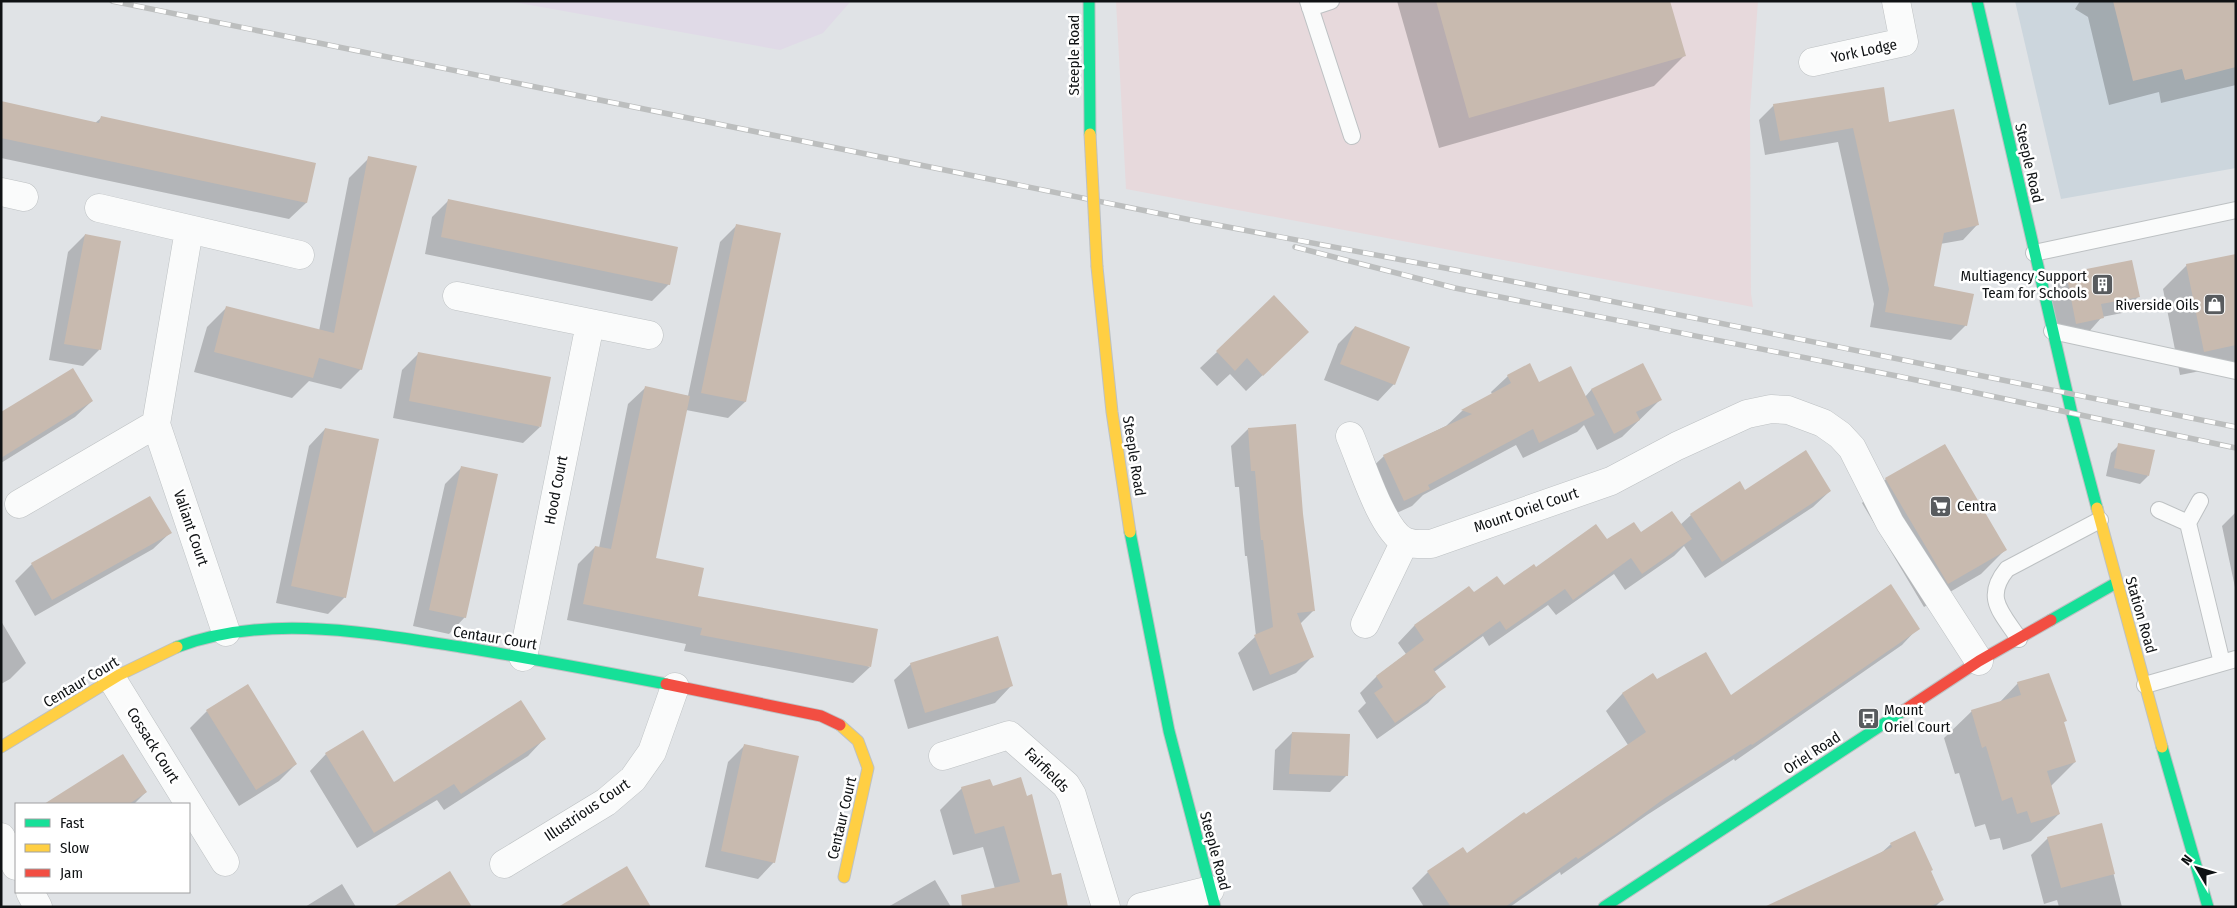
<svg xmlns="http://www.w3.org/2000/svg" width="2237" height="908" viewBox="0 0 2237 908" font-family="'Fira Sans Condensed',sans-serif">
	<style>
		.built { fill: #ccd6dd }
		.industrial { fill: #e7d9dc }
		.education { fill: #e0dae7 }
		.shadow { fill: #0003 }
		.building { fill: #c8baaf }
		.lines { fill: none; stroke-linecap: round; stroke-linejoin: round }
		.lane-casing { stroke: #bdc1c3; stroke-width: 18 }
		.street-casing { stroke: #bdc1c3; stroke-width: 29 }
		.fast-casing { stroke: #bdc1c3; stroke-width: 13 }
		.slow-casing { stroke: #bdc1c3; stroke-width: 13 }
		.jam-casing { stroke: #bdc1c3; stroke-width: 13 }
		.lane { stroke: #fafbfb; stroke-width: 16 }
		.street { stroke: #fafbfb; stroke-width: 28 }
		.fast { stroke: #16e098; stroke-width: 11 }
		.slow { stroke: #ffcf43; stroke-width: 11 }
		.jam { stroke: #f24e42; stroke-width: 11 }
		.rail-casing { stroke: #bcbebe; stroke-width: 5.5 }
		.rail { stroke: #fff; stroke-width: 4; stroke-dasharray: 11; stroke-linecap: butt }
		.slow-bridge-casing { stroke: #bdc1c3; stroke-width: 13; stroke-linecap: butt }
		.slow-bridge { stroke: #ffcf43; stroke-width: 11 }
		.labels { text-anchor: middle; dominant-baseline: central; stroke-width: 5; stroke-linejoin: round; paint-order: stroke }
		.street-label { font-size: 15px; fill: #0f1214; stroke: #fff }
		.poi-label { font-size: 15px; fill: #0f1214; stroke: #fff; text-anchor: end }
	</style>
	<rect width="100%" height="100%" fill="#e0e3e6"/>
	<path class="built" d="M2015,1H2236V168L2061,199Z"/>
	<path class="industrial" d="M1116,1H1758L1750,110L1751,294L1753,307L1126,189Z"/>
	<path class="education" d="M508,1H851L823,33L780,50Z"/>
	<path class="shadow" d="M1397,1H1669L1684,56L1654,86L1439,148Z
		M2080,1H2236V85L2161,103L2159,92L2109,105L2088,17L2075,9Z
		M1,102L95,123L101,118L314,164L306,203L289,219L1,158Z
		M1774,105L1888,123L1977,225L1963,240L1940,244L1933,287L1966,325L1951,340L1870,327L1874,304L1838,142L1765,155L1759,120Z
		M369,158L361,369L341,389L309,381L292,398L194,372L207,327L227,307L319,331L349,178Z
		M449,200L669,284L652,301L425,254L432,217Z
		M737,225L745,402L728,418L686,410L655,559L697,597L870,667L853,683L684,651L686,644L567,620L578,564L595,547L599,548L628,404L645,388L688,396L720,242Z
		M85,235L99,350L83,366L49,360L68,252Z
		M2236,255V364L2180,375L2163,289L2187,265Z
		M2067,274L2138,297L2122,313L2102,317L2086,335L2060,340L2050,291Z
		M1355,327L1394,384L1378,401L1324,380L1338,344Z
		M1291,348L1246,391L1230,374L1217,386L1200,368L1217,352Z
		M419,353L540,427L523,443L393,418L402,370Z
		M1642,364L1660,400L1622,437L1597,450L1584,425L1577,432L1523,458L1516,445L1423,495L1412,506L1388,517L1367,472L1384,456L1446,426L1462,411L1492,394L1491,392L1508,376L1585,397L1591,390Z
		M92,401L75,417L1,463V414Z
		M325,429L345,597L328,614L276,603L309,446Z
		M1248,429L1314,610L1300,624L1312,657L1296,673L1253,691L1238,653L1256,636L1247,556H1245L1239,487H1235L1231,446Z
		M1945,445L2005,550L1981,574L1924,607L1862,503L1886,479Z
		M2119,445L2148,476L2140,484L2106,476L2111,453Z
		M461,468L465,617L449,634L413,626L445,484Z
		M1745,491H1830L1813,507L1705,578L1684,546L1674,556L1625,590L1614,574L1556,615L1548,605L1489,646L1483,636L1434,672L1444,686L1428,703L1377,739L1358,711L1366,703L1360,693L1376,677L1406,654L1398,643L1414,626L1469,588L1473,594L1504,587L1536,568L1606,541L1680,525L1691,515Z
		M2236,512V592L2222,526Z
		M170,533L153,549L35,616L15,581L32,564Z
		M1,621L26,663L10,679L1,684Z
		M1918,628L1902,645L1735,761L1734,759L1647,815L1561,875L1560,872L1510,907H1424L1412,888L1428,872L1467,855L1628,745L1606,711L1622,694L1653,675L1657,681L1731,697Z
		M911,664L1011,686L995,703L908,729L894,680Z
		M2018,683L2065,721L2063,723L2075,762L2051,786L2059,814L2031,841L2003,850L2000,838L1990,840L1985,824L1975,827L1959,773L1955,774L1944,738L1972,711L1999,703Z
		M207,711L296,764L279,781L239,806L190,728Z
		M1292,733L1347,775L1330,792L1273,790L1275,750Z
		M544,739L528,756L444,810L437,800L357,848L310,771L326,754L394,783Z
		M745,745L774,862L758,879L705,867L728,762Z
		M123,755L146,792L134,804H46Z
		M992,787L1051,877L997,896L983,847L953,855L940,810L962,788Z
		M2101,825L2122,907H2059L2057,900L2044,904L2031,855L2048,838Z
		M1891,844L1930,872L1942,900L1935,907H1772L1880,854Z
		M935,880L951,907H888Z
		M342,884L356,907H305Z"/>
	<path class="building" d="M1436,1H1670L1686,56L1469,118Z
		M2113,1H2236V67L2185,80L2182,69L2133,81Z
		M1884,87L1889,122L1954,109L1979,225L1944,233L1934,286L1974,294L1967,326L1885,312L1889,289L1853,128L1780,141L1773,104Z
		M1,101L99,123L101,116L316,163L307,203L1,138Z
		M368,156L417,166L362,370L319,358L313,378L214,352L226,306L334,333Z
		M448,199L678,247L670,285L441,237Z
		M736,224L781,233L746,402L701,393Z
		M85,234L121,241L101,350L64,344Z
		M2236,254V345L2204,352L2186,264Z
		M2132,260L2140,297L2101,304L2104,318L2076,324L2066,273Z
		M1274,295L1309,332L1263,376L1247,358L1235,371L1216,351Z
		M1355,326L1410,347L1395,385L1340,364Z
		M418,352L551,377L541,427L409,401Z
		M1530,363L1539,382L1571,366L1595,415L1539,443L1533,429L1428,485L1430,489L1404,501L1383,455L1472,414L1461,410L1511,383L1507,375Z
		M1643,363L1662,400L1636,412L1640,420L1614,434L1591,389Z
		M73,368L93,401L1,458V412Z
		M645,386L690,396L656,558L704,568L698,596L878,629L871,667L700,635L702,628L583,604L595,546L611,549Z
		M1296,424L1303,514L1315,611L1297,613L1314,657L1270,675L1254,635L1273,627L1263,540H1261L1255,471H1251L1248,428Z
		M325,428L379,439L346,598L291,586Z
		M2118,443L2155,450L2149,476L2114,468Z
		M1945,444L2007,550L1948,584L1885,478Z
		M1806,450L1831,491L1722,562L1690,514L1740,481L1745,490Z
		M461,466L498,474L466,618L429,610Z
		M150,496L172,533L52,600L31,563Z
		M1672,511L1692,539L1642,574L1631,558L1573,600L1565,589L1506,630L1500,621L1433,669L1446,687L1395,723L1374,693L1383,687L1376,676L1424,640L1414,625L1469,586L1474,592L1497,576L1504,585L1534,564L1536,567L1596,524L1607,539L1634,522L1641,532Z
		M1891,584L1920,629L1752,745L1751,744L1665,798L1616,834L1578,859L1576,857L1505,907H1451L1427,871L1463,847L1467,853L1524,812L1526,814L1646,732L1622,693L1653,673L1657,679L1706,652L1731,695Z
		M998,636L1013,686L925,713L910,663Z
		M2049,673L2067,721L2064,722L2076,762L2047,771L2060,814L2031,823L2027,811L2017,814L2012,797L2002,801L1986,746L1982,748L1971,710L2021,695L2017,682Z
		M248,684L297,764L256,790L206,710Z
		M521,700L546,739L461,794L454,784L374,833L325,753L363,730L394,782Z
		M1292,732L1350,734L1348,776L1289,774Z
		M744,744L799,756L775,863L721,851Z
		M123,754L147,792L129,804H44Z
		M1021,777L1027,796L1032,794L1052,875L1061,873L1068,907H962L961,895L1020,882L1004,826L975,834L961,787L990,779L993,786Z
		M2102,823L2115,874L2061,888L2047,837Z
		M1915,831L1933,870L1931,871L1944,900L1929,907H1764L1869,858L1892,847L1890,843Z
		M627,866L651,907H558Z
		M450,871L472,907H393Z"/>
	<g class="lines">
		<defs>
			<path id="lane" d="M1308,1L1352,136
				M1310,8L1331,1
				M2034,253L2236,210
				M2052,331L2236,371
				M2200,501L2188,523L2222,663
				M2159,510L2188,523
				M2019,639C2002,613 1983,598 2007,569L2100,520
				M2145,685L2236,659"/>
			<path id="street" d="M1813,62L1904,42L1896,1
				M1,192L24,197
				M99,208L300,255
				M189,230L156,424L226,632
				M457,296L649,335
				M1350,436C1361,461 1381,528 1404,541C1413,545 1421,544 1431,544L1611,481L1677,446L1747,414L1771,409L1788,410L1823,423L1840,435L1852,448L1890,523L1979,661
				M19,504L156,424
				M1365,624L1405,541
				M523,657L590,324
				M112,679L225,862
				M943,756L1009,735L1066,785L1072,795L1106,907
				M1,837L16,866
				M504,864L606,802L633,779L652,752L675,687
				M30,892L38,907
				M1141,907L1210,890"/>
			<path id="fast" d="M1089,1L1090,134
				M1977,1L2072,414L2097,508
				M1130,532L1169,731L1215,907
				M2051,620L2116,583
				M177,647C267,613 369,633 461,647C530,658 598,671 666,684
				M2162,747L2208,907
				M1604,907L1903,711"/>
			<path id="slow" d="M1097,267L1112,412L1130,532
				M2097,508L2162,747
				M840,725L858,741L868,768L844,877
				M1,747L119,675L177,647"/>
			<path id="jam" d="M666,684L821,716L840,725
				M1903,711L1979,661L2051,620"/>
		</defs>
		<use href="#lane" class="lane-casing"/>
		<use href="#street" class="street-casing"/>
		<use href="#fast" class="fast-casing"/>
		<use href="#slow" class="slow-casing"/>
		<use href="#jam" class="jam-casing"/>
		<use href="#lane" class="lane"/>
		<use href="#street" class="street"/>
		<use href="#fast" class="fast"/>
		<use href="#slow" class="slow"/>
		<use href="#jam" class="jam"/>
		<defs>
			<path id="rail" d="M112,1L1196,221L1466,272L2236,427
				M1295,247L1455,288L1897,376L2236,448"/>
		</defs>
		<use href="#rail" class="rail-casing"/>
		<use href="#rail" class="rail"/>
		<defs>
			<path id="slow-bridge" d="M1090,134L1097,267"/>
		</defs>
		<use href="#slow-bridge" class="slow-bridge-casing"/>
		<use href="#slow-bridge" class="slow-bridge"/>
	</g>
	<defs>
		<symbol id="building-square" viewBox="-11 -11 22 22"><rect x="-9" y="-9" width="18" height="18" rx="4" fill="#585b5e" stroke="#fff"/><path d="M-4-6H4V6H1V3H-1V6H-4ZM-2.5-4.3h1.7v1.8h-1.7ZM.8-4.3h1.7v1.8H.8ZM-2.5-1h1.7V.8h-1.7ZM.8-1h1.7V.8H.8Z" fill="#fff"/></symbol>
		<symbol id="shop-square" viewBox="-11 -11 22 22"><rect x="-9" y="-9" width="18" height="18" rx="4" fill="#585b5e" stroke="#fff"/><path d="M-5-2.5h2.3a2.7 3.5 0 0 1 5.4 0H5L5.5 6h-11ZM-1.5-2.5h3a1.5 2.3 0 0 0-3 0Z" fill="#fff"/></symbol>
		<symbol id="supermarket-square" viewBox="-11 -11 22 22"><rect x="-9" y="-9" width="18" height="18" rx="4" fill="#585b5e" stroke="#fff"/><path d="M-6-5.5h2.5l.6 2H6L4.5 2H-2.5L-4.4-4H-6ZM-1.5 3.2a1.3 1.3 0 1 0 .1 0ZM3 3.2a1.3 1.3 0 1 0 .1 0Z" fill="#fff"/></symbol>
		<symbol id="bus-square" viewBox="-11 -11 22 22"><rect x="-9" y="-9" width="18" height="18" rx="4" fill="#585b5e" stroke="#fff"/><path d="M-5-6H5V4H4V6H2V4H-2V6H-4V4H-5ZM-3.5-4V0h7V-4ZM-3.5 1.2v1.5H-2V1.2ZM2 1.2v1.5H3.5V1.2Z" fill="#fff"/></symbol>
	</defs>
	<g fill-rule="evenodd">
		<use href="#building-square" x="2090" y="272" width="25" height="25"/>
		<use href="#shop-square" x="2202" y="292" width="25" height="25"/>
		<use href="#supermarket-square" x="1928" y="494" width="25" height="25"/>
		<use href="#bus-square" x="1856" y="706" width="25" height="25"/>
	</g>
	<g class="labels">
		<g class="street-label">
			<text transform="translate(1864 51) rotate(-12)">York Lodge</text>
			<text transform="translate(1074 55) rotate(-90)">Steeple Road</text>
			<text transform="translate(2029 163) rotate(77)">Steeple Road</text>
			<text transform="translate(1134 456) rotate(81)">Steeple Road</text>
			<text transform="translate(556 490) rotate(-79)">Hood Court</text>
			<text transform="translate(1526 510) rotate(-19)">Mount Oriel Court</text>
			<text transform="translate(191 528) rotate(71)">Valiant Court</text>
			<text transform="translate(2141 615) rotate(74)">Station Road</text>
			<text transform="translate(495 638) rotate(9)">Centaur Court</text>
			<text transform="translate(81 682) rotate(-31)">Centaur Court</text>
			<text transform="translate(153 745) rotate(58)">Cossack Court</text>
			<text transform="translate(1812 753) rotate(-33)">Oriel Road</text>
			<text transform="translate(1047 770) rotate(45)">Fairfields</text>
			<text transform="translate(587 810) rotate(-34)">Illustrious Court</text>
			<text transform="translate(842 818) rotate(-77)">Centaur Court</text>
			<text transform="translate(1215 851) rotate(75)">Steeple Road</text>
		</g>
		<g class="poi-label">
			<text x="2087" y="276">Multiagency Support<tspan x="2087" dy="17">Team for Schools</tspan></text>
			<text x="2199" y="305">Riverside Oils</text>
			<text x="1957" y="506" text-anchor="start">Centra</text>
			<text x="1884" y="710" text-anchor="start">Mount<tspan x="1884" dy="17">Oriel Court</tspan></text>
		</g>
	</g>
	<rect width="2237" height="908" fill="none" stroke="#0f1214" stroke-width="5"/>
	<rect x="15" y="803" width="175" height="90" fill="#ffffff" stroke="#9fa0a1"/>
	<rect x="25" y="819" width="25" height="8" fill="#16e098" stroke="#9fa0a1"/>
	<text x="60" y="828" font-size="15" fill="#0f1214">Fast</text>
	<rect x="25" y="844" width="25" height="8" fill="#ffcf43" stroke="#9fa0a1"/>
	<text x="60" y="853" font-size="15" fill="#0f1214">Slow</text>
	<rect x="25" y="869" width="25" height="8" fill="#f24e42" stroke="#9fa0a1"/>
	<text x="60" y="878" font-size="15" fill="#0f1214">Jam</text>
	<g transform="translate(2197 868) rotate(308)" stroke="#ffffff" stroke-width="4" paint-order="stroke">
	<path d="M0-4L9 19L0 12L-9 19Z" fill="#0f1214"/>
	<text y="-8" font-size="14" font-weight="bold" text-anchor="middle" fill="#0f1214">N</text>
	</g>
</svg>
